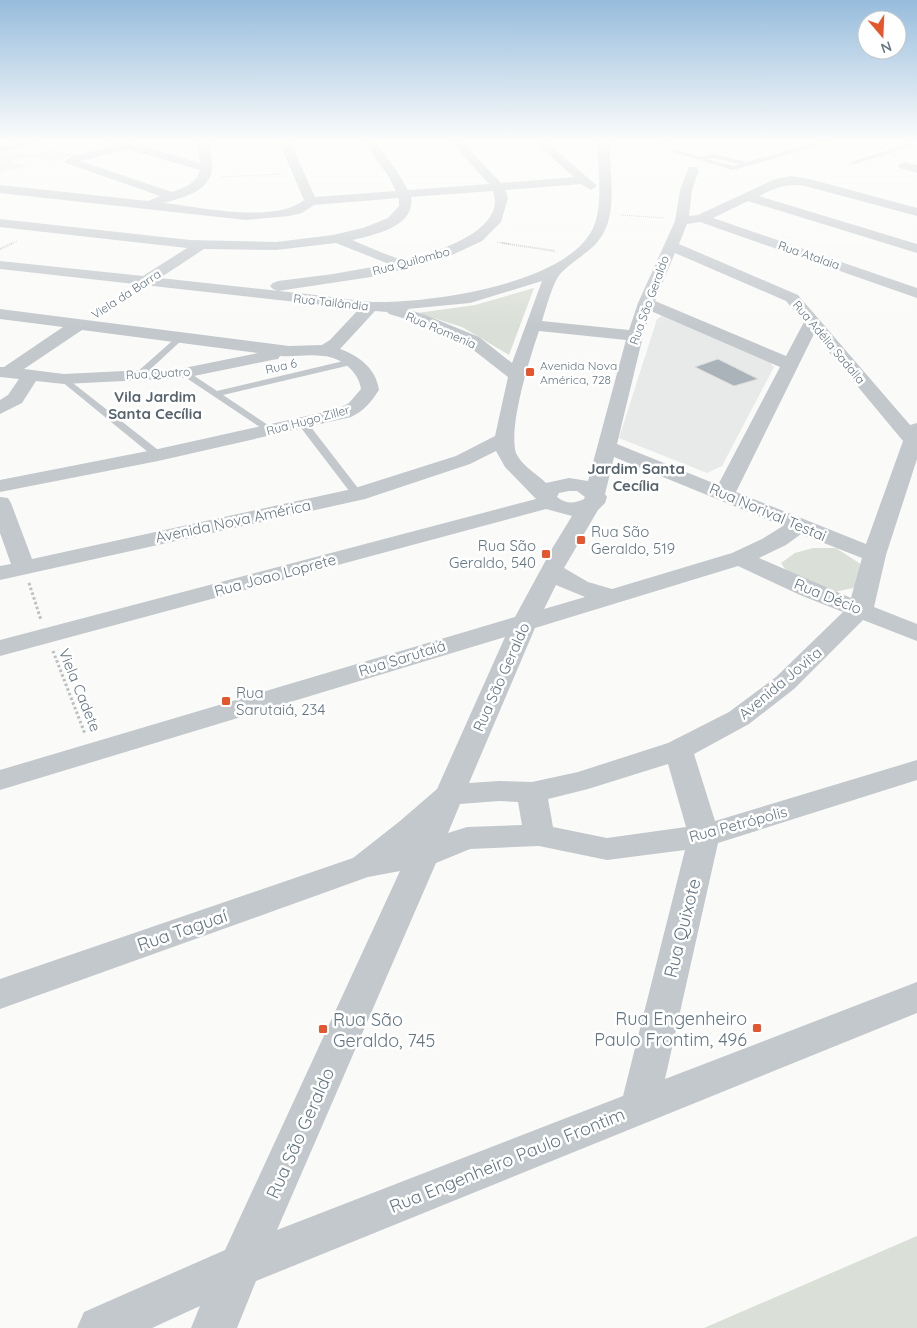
<svg xmlns="http://www.w3.org/2000/svg" width="917" height="1328" viewBox="0 0 917 1328" font-family="Quicksand,sans-serif">
	<style>
		.built { fill: #e8e9e9 }
		.green { fill: #dadfd7 }
		.building { fill: #aab3b9; stroke: #dcdcda }
		.lines { fill: none; stroke-linecap: round; stroke-linejoin: round }
		.secondary-casing { stroke: #b3babf; stroke-width: 1 }
		.path-far2 { stroke: #bbbfc2; stroke-width: 1; stroke-dasharray: 1 1; stroke-linecap: butt }
		.path-far1 { stroke: #bbbfc2; stroke-width: 2; stroke-dasharray: 1 1; stroke-linecap: butt }
		.path { stroke: #bbbfc2; stroke-width: 3; stroke-dasharray: 2.5 2.5; stroke-linecap: butt }
		.service { fill: #c3c8cc; fill-rule: evenodd }
		.minor { fill: #c3c8cc; fill-rule: evenodd }
		.secondary { fill: #fff; fill-rule: evenodd }
		.poi-dot { fill: #e4572e; stroke: #fff; stroke-width: 2 }
		.labels { text-anchor: middle; dominant-baseline: central; stroke-width: 5; stroke-linejoin: round; paint-order: stroke }
		.far-street-label { font-size: 12px; fill: #657683; stroke: #fff }
		.far-poi-label { font-size: 12px; fill: #657683; stroke: #fff; text-anchor: start }
		.far-quarter-label { font-size: 15px; font-weight: bold; fill: #57646e; stroke: #fff }
		.street-label { font-size: 15px; fill: #657683; stroke: #fff }
		.poi-label { font-size: 15px; fill: #657683; stroke: #fff; text-anchor: start }
		.near-street-label { font-size: 18px; fill: #657683; stroke: #fff }
		.near-poi-label { font-size: 18px; fill: #657683; stroke: #fff; text-anchor: end }
	</style>
	<rect width="100%" height="100%" fill="#fafaf8"/>
	<path class="built" d="M13,150L30,155L53,150L75,155L50,161L31,156L9,161L26,166L0,173V163L3,162L0,160V153Z
		M662,316L673,319L766,358L774,367L722,466L707,473L619,438L657,319Z"/>
	<path class="green" d="M534,288L509,355L462,327L417,313L475,305Z
		M813,548H836L862,565L858,587L834,592L789,575L781,563L795,553Z
		M917,1236V1328H704Z"/>
	<path class="building" d="M718,359L758,379L734,386L695,367Z"/>
	<g class="lines">
		<defs>
			<path id="secondary" d="M905,142H917V146L907,144Z"/>
		</defs>
		<use href="#secondary" class="secondary-casing"/>
		<path class="path-far2" d="M221,177L283,174
			M621,215L664,218
			M497,242L510,244
			M11,244L17,241"/>
		<path class="path-far1" d="M502,243L555,251
			M0,249L13,243
			M100,310L124,295"/>
		<path class="path" d="M29,583L41,620
			M53,651L85,734"/>
		<path class="service" d="M650,142H672L669,144Z
			M822,142H832L733,170L673,152L676,150L699,157L714,154L746,162ZM714,158L739,164L733,166L707,159Z
			M913,142H917V145L854,164L849,163Z
			M180,334L183,335V339L142,377H136V373Z
			M352,359L355,360V364L223,395L274,429L275,431L270,434L179,373L184,370L187,371L217,391Z
			M64,376L162,453L163,455L162,457H154L61,381V377Z
			M303,421L307,422L361,492L363,494L361,496H353L298,424Z"/>
		<path class="minor" d="M14,142H33L32,144L0,152V146Z
			M109,142H127L200,163L197,142H209C210,151 213,161 212,170C209,192 181,198 164,203C200,207 274,224 304,200L279,142H290L315,197L396,191L387,174L364,142H375L397,171L408,190L489,184L451,142H462L501,183L574,177L535,142H547L597,186L591,190L581,184L505,190L508,198L501,222L482,241L452,255L415,267L371,277L278,291L273,289L270,286L273,283L278,281L333,274L389,264L336,243L276,250L204,249L160,278C212,284 263,289 315,295C338,297 363,303 386,302C440,301 562,283 591,232C605,207 597,170 598,142H610C609,170 617,204 605,230C596,250 577,257 562,272C553,280 546,309 542,321L629,330L638,303L675,221L680,190L689,167H697L699,170L692,190L689,216L698,215L775,179L791,176L810,179L917,208V216L805,186C787,183 776,188 759,196L917,244V253L748,201L713,218L917,288V298L700,222L687,224L679,244L798,295L910,425L917,423V459L886,555L874,607L917,624V641L863,620L794,689L749,724L694,754L715,821L917,760V780L718,843L665,1079L917,982V1013L256,1281L237,1328H191L200,1306L152,1328H77L84,1312L225,1250L400,871L368,877L0,1009V979L353,858L400,821L437,789L505,637L0,790V770L515,617L553,547L572,516L546,509L0,656V640L536,499L505,467L496,451L470,464L365,499L0,580V566L11,564L0,533V497L8,498L11,503L32,559L352,489L456,456L495,436L508,377L467,345L416,322L389,314L387,312L375,311L340,349C359,356 376,368 379,390C371,402 364,411 351,417L158,461L0,492V480L158,449L338,409L349,403L361,389C359,372 341,357 323,356C309,354 295,357 280,356L278,359L272,360L184,378L64,384L36,381L22,403L0,414V400L8,395L19,379L0,377V367H4L63,327L0,319V309L289,346L322,345L330,340L359,309L0,269V261L143,276L187,248L0,227V219L190,240L276,242L333,235L363,228L388,218L399,206V198L314,205L302,213L289,216L246,220L0,193V185L148,201L160,196L66,163L64,161L73,156L115,146ZM127,149L200,170C197,183 184,188 172,192L80,161ZM493,191C506,226 450,247 425,254C419,256 412,260 406,260C397,260 362,244 352,240C373,235 416,227 411,197ZM675,253L786,301L804,322L786,356L655,301ZM542,281L512,363L479,337L428,316L407,309L470,303ZM651,311L780,367L718,485L617,444L643,336ZM82,330L258,353L184,368L64,374L24,369ZM539,331L626,340L588,481L569,478L546,483C537,474 521,465 516,453C508,427 530,357 539,331ZM814,334L903,441L866,544L736,492ZM614,457L783,526L762,539L732,553L612,589L588,582L564,568L598,510L605,503L607,497L605,494ZM569,491H577L585,497L584,499C574,504 566,504 557,497L559,493ZM801,534L862,558L851,598L759,558L786,545ZM738,566L800,595L843,612L776,677L729,712L668,743L578,772L532,782L499,781L469,783L535,628ZM556,585L585,597L544,609ZM668,764L686,827L607,838L553,827L548,799L588,789ZM499,801L518,802L522,825L467,827L448,833L460,804ZM539,846L607,860L685,850L623,1096L277,1230L436,863L470,849Z
			M904,162L917,165V173L900,168L898,166L900,164Z"/>
		<use href="#secondary" class="secondary"/>
	</g>
	<linearGradient id="sky" x2="0" y2="1"><stop stop-color="#96bcdc"/><stop offset="0.43" stop-color="#fdfdfc"/><stop offset="1" stop-color="#fdfdfc" stop-opacity="0"/></linearGradient>
	<rect width="917" height="328" fill="url(#sky)"/>
	<g class="poi-dot">
		<rect x="525" y="367" width="10" height="10" rx="2.5"/>
		<rect x="576" y="535" width="10" height="10" rx="2.5"/>
		<rect x="541" y="549" width="10" height="10" rx="2.5"/>
		<rect x="221" y="696" width="10" height="10" rx="2.5"/>
		<rect x="752" y="1023" width="10" height="10" rx="2.5"/>
		<rect x="318" y="1024" width="10" height="10" rx="2.5"/>
	</g>
	<g class="labels">
		<g class="far-street-label">
			<text transform="translate(809 255) rotate(19)">Rua Atalaia</text>
			<text transform="translate(411 261) rotate(-15)">Rua Quilombo</text>
			<text transform="translate(126 294) rotate(-33)">Viela da Barra</text>
			<text transform="translate(649 300) rotate(-70)">Rua São Geraldo</text>
			<text transform="translate(331 302) rotate(6)">Rua Tailândia</text>
			<text transform="translate(441 330) rotate(23)">Rua Romenia</text>
			<text transform="translate(829 342) rotate(50)">Rua Adélia Sadalla</text>
			<text transform="translate(281 366) rotate(-13)">Rua 6</text>
			<text transform="translate(158 373) rotate(-3)">Rua Quatro</text>
			<text transform="translate(308 420) rotate(-15)">Rua Hugo Ziller</text>
		</g>
		<g class="far-poi-label">
			<text x="540" y="365">Avenida Nova<tspan x="540" dy="14">América, 728</tspan></text>
		</g>
		<g class="far-quarter-label">
			<text x="155" y="396">Vila Jardim<tspan x="155" dy="17">Santa Cecília</tspan></text>
			<text x="636" y="468">Jardim Santa<tspan x="636" dy="17">Cecília</tspan></text>
		</g>
		<g class="street-label">
			<text transform="translate(768 512) rotate(23)">Rua Norival Testai</text>
			<text transform="translate(233 521) rotate(-12)">Avenida Nova América</text>
			<text transform="translate(275 575) rotate(-15)">Rua Joao Loprete</text>
			<text transform="translate(828 596) rotate(22)">Rua Décio</text>
			<text transform="translate(402 658) rotate(-17)">Rua Sarutaiá</text>
			<text transform="translate(501 677) rotate(-66)">Rua São Geraldo</text>
			<text transform="translate(780 683) rotate(-40)">Avenida Jovita</text>
			<text transform="translate(80 690) rotate(68)">Viela Cadete</text>
			<text transform="translate(738 824) rotate(-15)">Rua Petrópolis</text>
		</g>
		<g class="poi-label">
			<text x="591" y="531">Rua São<tspan x="591" dy="17">Geraldo, 519</tspan></text>
			<text x="536" y="545" text-anchor="end">Rua São<tspan x="536" dy="17">Geraldo, 540</tspan></text>
			<text x="236" y="692">Rua<tspan x="236" dy="17">Sarutaiá, 234</tspan></text>
		</g>
		<g class="near-street-label">
			<text transform="translate(682 928) rotate(-76)">Rua Quixote</text>
			<text transform="translate(182 930) rotate(-19)">Rua Taguaí</text>
			<text transform="translate(300 1133) rotate(-66)">Rua São Geraldo</text>
			<text transform="translate(507 1160) rotate(-22)">Rua Engenheiro Paulo Frontim</text>
		</g>
		<g class="near-poi-label">
			<text x="747" y="1018">Rua Engenheiro<tspan x="747" dy="21">Paulo Frontim, 496</tspan></text>
			<text x="333" y="1019" text-anchor="start">Rua São<tspan x="333" dy="21">Geraldo, 745</tspan></text>
		</g>
	</g>
	<g transform="translate(882 35) rotate(161)"><circle r="24" fill="#ffffff" stroke="#c1c8cd"/>
	<path d="M0-4L9 19L0 12L-9 19Z" fill="#e4572e"/>
	<text y="-8" font-size="14" font-weight="bold" text-anchor="middle" fill="#657683">N</text>
	</g>
</svg>
